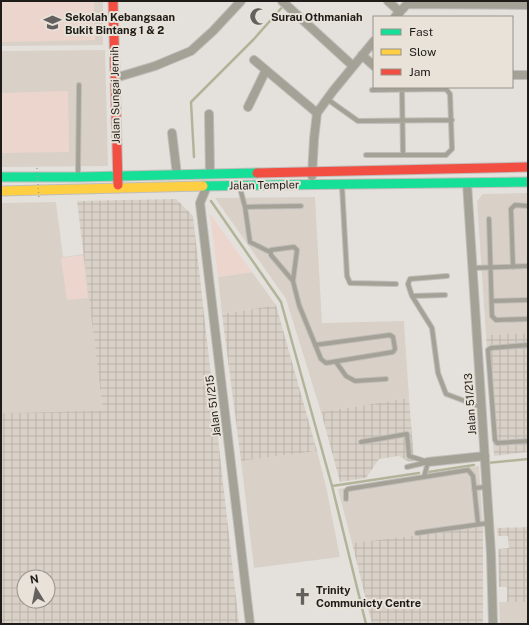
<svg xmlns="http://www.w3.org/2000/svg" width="529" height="625" viewBox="0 0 529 625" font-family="'Public Sans',sans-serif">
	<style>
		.built { fill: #d9d1c8 }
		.industrial { fill: url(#industrial-grid); fill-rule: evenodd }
		.green { fill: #ebd5cd }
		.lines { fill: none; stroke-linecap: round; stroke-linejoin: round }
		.stream { stroke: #b2b49a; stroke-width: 2.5 }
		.lane-casing { stroke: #c0bdba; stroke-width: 6 }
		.street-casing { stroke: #c0bdba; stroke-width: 10 }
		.fast-casing { stroke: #c0bdba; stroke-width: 11 }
		.slow-casing { stroke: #c0bdba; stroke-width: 11 }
		.jam-casing { stroke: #c0bdba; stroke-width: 11 }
		.lane { stroke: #a4a196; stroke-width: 4 }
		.street { stroke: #a4a196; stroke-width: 8 }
		.fast { stroke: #16e098; stroke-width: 9 }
		.slow { stroke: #ffcf43; stroke-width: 9 }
		.jam { stroke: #f24e42; stroke-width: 9 }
		.path-bridge { stroke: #a7a49b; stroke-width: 1.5; stroke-dasharray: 1 3; stroke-linecap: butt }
		.labels { text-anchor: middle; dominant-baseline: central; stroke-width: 4; stroke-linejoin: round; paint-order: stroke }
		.poi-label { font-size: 11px; font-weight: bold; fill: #1e1b18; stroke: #e8e2d9; text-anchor: start }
		.street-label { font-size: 11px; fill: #1e1b18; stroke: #e8e2d9 }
	</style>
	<defs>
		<pattern id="industrial-grid" width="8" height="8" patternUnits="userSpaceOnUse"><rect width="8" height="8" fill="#d9d1c8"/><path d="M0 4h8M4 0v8" fill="none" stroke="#bab3ab"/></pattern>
	</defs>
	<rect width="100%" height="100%" fill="#e4e1dc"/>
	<path class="built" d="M1,1H103V45L1,46Z
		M105,50L108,166L1,167V51Z
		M528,193V333L486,335L477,201L483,194Z
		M315,197L322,323L404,321L409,398L321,412L286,299L215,198Z
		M56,202L63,257L84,254L103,412L1,413V203Z
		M252,272L276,305L222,314L218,277Z
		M317,451L326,486L340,557L254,568L241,461Z
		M479,466L483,527L352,543L338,489Z
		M499,602H528V624H500Z"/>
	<path class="industrial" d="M176,199L193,216L239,624H1V413L103,411L77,201ZM24,577H48V601H24Z
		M276,305L317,451L241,461L222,314Z
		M528,333V452L494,456L486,335Z
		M409,398L414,461L409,462L399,456L379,459L366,478L340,482L321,412Z
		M483,527V624H372L352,543Z
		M528,527V602H507V587H499L498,549L509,548L508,536H498L497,528Z"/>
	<path class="green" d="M1,1H94L95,40L1,42Z
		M68,91L69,152L1,153V93Z
		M210,214L252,272L218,277Z
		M83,255L88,298L67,300L61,258Z"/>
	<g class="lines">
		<path class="stream" d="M194,157L191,102L254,39L285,4
			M211,201L281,302L332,486L366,624
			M487,463L528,459
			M428,472L474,465
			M332,486L419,473"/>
		<defs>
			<path id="lane" d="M402,90L403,155
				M327,99L358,121L452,120
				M366,155H446L452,149L450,94L446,89L372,90
				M78,174L79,85
				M342,186L347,276L350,283L396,284
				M240,188L245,207L250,242L270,252
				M245,207L301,206
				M489,219L492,316L496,320L528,319
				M513,267L511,209L515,205L528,206
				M472,268L528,266
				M447,276L410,279L408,284L412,296L432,328L438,373L446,394L481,407
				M293,281L271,255V250L294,247L297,250L293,281L299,305L321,359L326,363L393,352L395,349L393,337L390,335L315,345
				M412,296L445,295
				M492,301L528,300
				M528,345L491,348L488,350L495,440L497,443L528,441
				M336,362L346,376L355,381L386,379
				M361,442L407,434L409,456L428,462
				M407,467L428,462
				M424,477L428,462
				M474,488L487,487
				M346,499V491L348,489L468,470L473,476L478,524
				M417,533L489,523"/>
			<path id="street" d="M282,1L353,66
				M388,1L400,12
				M408,4L528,5
				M395,17L410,1
				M362,55L374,66
				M254,60L317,113
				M512,75H528
				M115,78L155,66L191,51L213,31L241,1
				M248,107L266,70
				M209,114L210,174
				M172,133L177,175
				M312,176L314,139L317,113L333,91L374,41
				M467,183L491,554L493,624
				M207,186L200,203L250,624
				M428,462L485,456"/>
			<path id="fast" d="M1,177H78L257,173
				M203,186L528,182"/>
			<path id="slow" d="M1,191L203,186"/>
			<path id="jam" d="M113,1L118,185
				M257,173L528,167"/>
		</defs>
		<use href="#lane" class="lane-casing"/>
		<use href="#street" class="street-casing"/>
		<use href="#fast" class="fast-casing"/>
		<use href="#slow" class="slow-casing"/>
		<use href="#jam" class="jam-casing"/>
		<use href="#lane" class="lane"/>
		<use href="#street" class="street"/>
		<use href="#fast" class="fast"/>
		<use href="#slow" class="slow"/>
		<use href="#jam" class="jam"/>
		<path class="path-bridge" d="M37,168L39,199"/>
	</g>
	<defs>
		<symbol id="mosque-bare" viewBox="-9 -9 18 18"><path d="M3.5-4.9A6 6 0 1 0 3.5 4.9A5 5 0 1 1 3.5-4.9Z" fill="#63605d" stroke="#e8e2d9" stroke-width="2.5" paint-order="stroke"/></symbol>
		<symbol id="school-bare" viewBox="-9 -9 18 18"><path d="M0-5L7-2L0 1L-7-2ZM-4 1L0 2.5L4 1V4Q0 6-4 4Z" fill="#63605d" stroke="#e8e2d9" stroke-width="2.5" paint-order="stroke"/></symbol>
		<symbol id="church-bare" viewBox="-9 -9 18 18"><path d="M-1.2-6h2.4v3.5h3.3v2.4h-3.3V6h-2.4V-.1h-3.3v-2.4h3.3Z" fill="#63605d" stroke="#e8e2d9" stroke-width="2.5" paint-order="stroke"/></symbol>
	</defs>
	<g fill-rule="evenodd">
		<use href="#mosque-bare" x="246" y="4" width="25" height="25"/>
		<use href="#school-bare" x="40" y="10" width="25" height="25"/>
		<use href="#church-bare" x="290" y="584" width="25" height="25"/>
	</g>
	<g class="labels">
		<g class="poi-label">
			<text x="65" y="17">Sekolah Kebangsaan<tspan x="65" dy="13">Bukit Bintang 1 &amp; 2</tspan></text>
			<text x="271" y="17">Surau Othmaniah</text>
			<text x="316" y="590">Trinity<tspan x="316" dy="13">Communicty Centre</tspan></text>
		</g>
		<g class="street-label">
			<text transform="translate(115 95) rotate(-91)">Jalan Sungai Jernih</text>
			<text transform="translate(264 185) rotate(-1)">Jalan Templer</text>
			<text transform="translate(470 404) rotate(-94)">Jalan 51/213</text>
			<text transform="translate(213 406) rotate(-97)">Jalan 51/215</text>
		</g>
	</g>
	<rect width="529" height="625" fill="none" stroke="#1e1b18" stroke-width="4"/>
	<rect x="373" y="16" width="140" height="72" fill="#e8e2d9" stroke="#97928c"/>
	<rect x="381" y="29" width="20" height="6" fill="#16e098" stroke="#97928c"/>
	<text x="409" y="36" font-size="12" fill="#1e1b18">Fast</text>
	<rect x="381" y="49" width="20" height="6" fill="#ffcf43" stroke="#97928c"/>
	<text x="409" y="56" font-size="12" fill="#1e1b18">Slow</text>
	<rect x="381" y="69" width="20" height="6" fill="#f24e42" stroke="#97928c"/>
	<text x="409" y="76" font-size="12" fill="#1e1b18">Jam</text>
	<g transform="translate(36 589) rotate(350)"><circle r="19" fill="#e8e2d9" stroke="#97928c"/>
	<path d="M0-3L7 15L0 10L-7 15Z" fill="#63605d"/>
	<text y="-6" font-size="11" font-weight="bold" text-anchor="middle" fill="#1e1b18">N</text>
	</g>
</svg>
